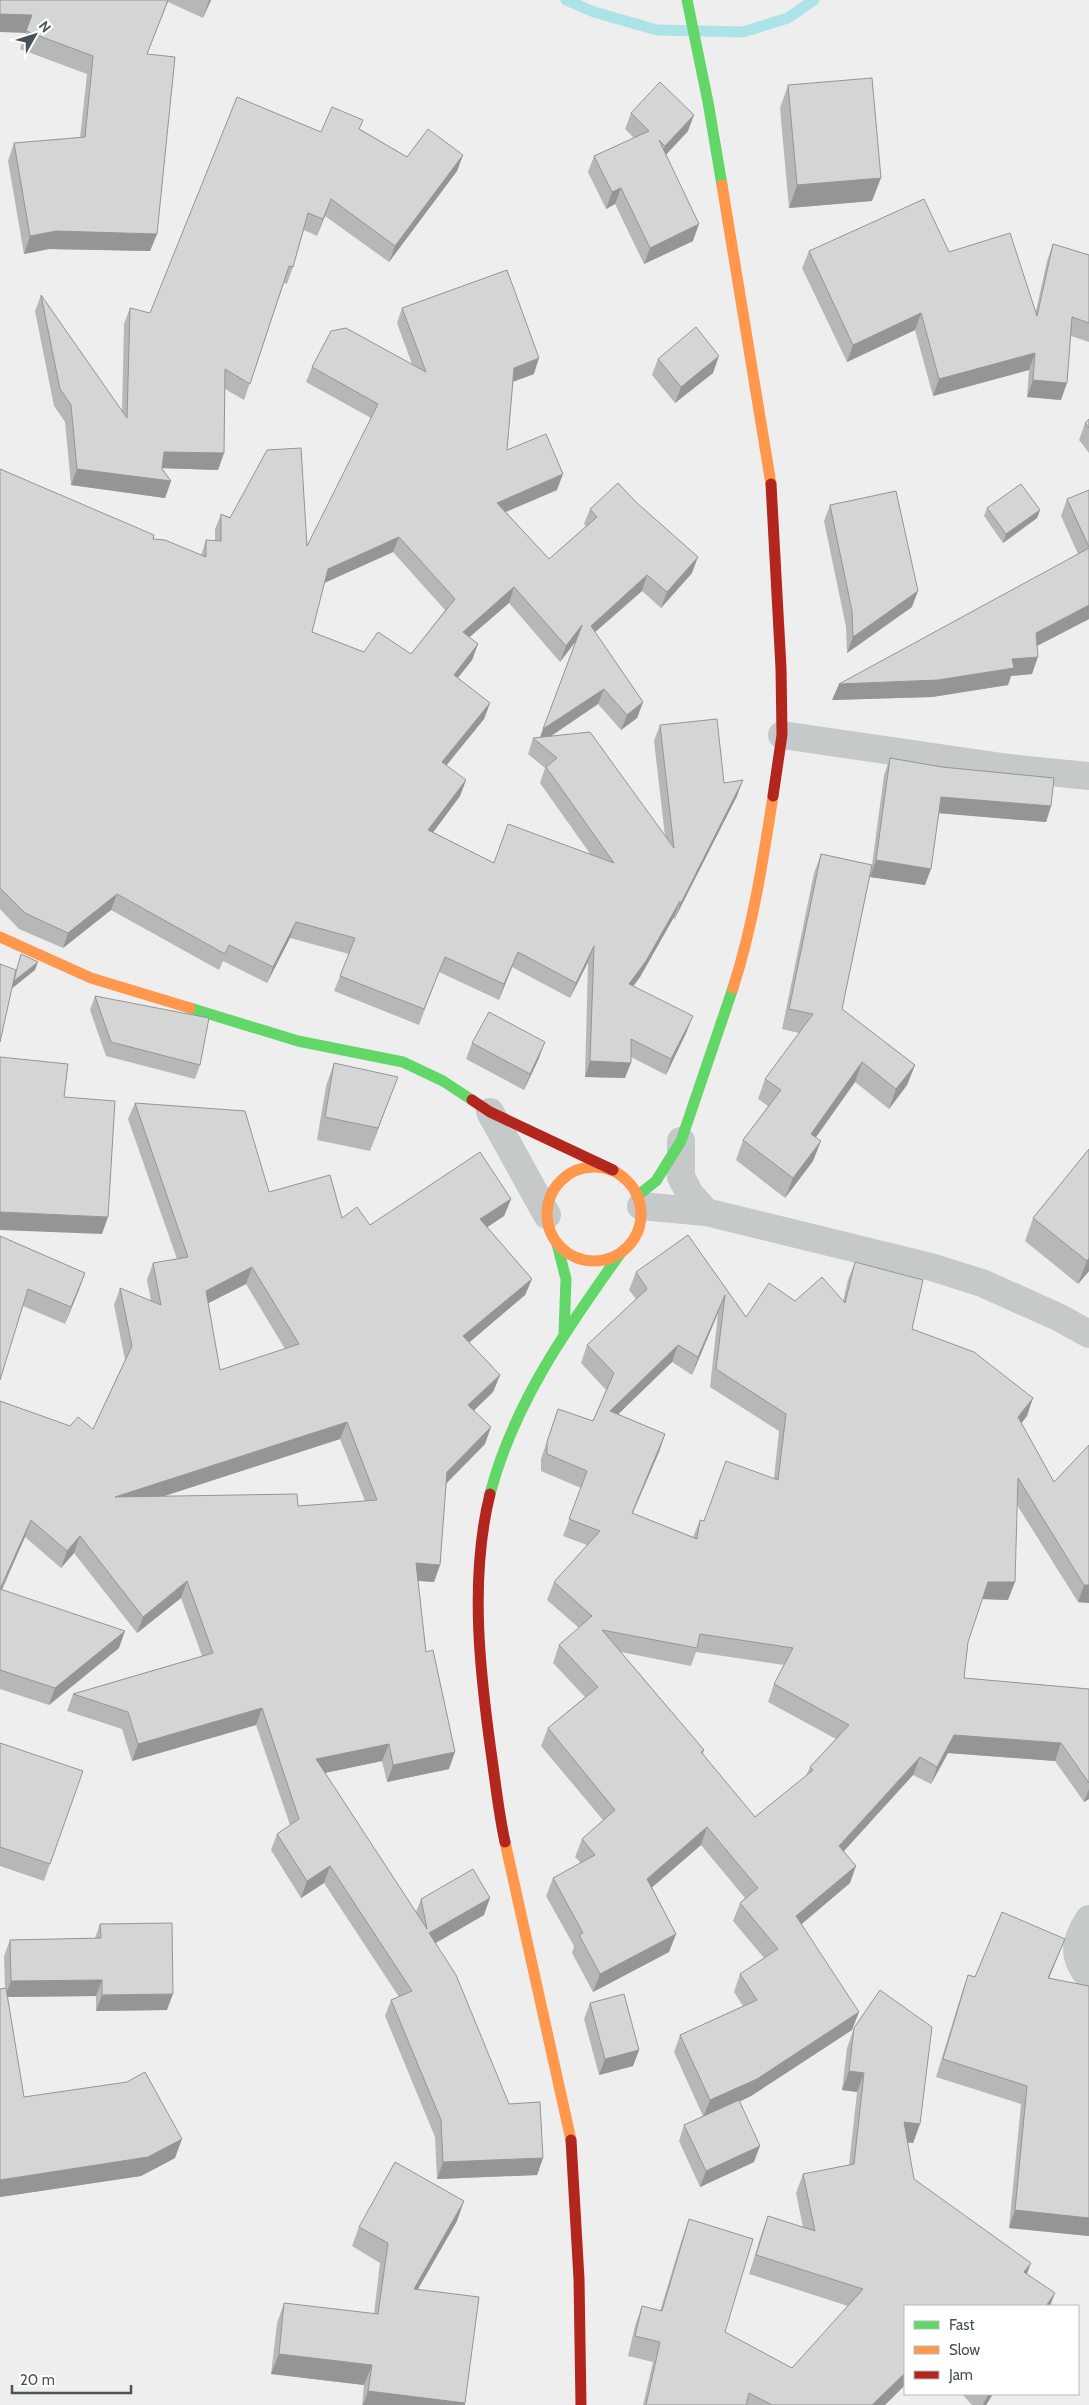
<svg xmlns="http://www.w3.org/2000/svg" width="1089" height="2405" viewBox="0 0 1089 2405" font-family="Cabin,sans-serif">
	<style>
		.lines { fill: none; stroke-linecap: round; stroke-linejoin: round }
		.stream { stroke: #ace3e6; stroke-width: 11 }
		.street { stroke: #c6c9c9; stroke-width: 28 }
		.fast { stroke: #63d668; stroke-width: 11 }
		.slow { stroke: #ff974d; stroke-width: 11 }
		.jam { stroke: #b3261e; stroke-width: 11 }
		.wall { fill: #b6b8b8; fill-rule: evenodd }
		.shaded-wall { fill: #949696 }
		.building { fill: #d4d6d6; stroke: #949696; fill-rule: evenodd }
	</style>
	<rect width="100%" height="100%" fill="#eee"/>
	<g class="lines">
		<path class="stream" d="M566,0L594,12L657,30L743,32L788,18L814,0"/>
		<path class="street" d="M782,735L1009,768L1089,776
			M490,1112L547,1215
			M681,1141V1177L690,1194L706,1212
			M641,1206L706,1212L931,1267L982,1283L1058,1317L1089,1334
			M1089,1919C1075,1941 1071,1955 1089,1977"/>
		<path class="fast" d="M687,0L708,102L722,185
			M190,1008L298,1041L403,1062L443,1081L472,1100
			M637,1196L656,1181L681,1141L733,988
			M557,1244L566,1279L564,1333
			M490,1494C513,1405 567,1328 620,1254"/>
		<path class="slow" d="M722,185L771,484
			M0,937L91,978L190,1008
			M733,988C753,926 763,861 773,796
			M547 1214a47 47 0 1 1 94 0a47 47 0 1 1-94 0Z
			M505,1842L571,2140"/>
		<path class="jam" d="M771,484L781,668L782,735L773,796
			M472,1100L490,1112L613,1170
			M490,1494C469,1579 480,1674 492,1759C496,1787 499,1815 505,1842
			M571,2140L579,2279L581,2405"/>
	</g>
	<path class="wall" d="M0,0H211L203,18L168,2L147,54L157,234L150,251L49,249L24,254L8,161L14,143L80,138L87,74L20,49L26,33Z
		M788,85L872,201L789,208L780,108Z
		M631,113L688,131L666,155L693,241L644,264L615,204L606,209L588,172L594,156L634,138L625,129Z
		M360,129L407,157L463,155L457,171L389,262L325,216L317,236L304,230L293,267L287,284L284,283L244,400L225,389L224,453L218,470L162,468L171,481L165,498L71,485L65,422L54,406L35,311L41,295L122,411L124,324L130,308L150,313L321,132Z
		M1053,244L1089,255V342L1071,336L1061,400L1027,397L1029,370L933,396L915,330L847,362L802,268L809,251L949,252L1036,311L1047,261Z
		M402,308L534,374L513,382L507,450L557,490L506,512L549,559L586,526L584,524L590,509L692,573L661,608L642,591L595,632L643,702L637,718L621,730L598,704L550,737L665,836L654,741L660,725L724,783L737,796L674,920V917L640,977L633,986L687,1031L666,1075L631,1057L625,1078L585,1077L588,962L570,998L512,967L499,1000L439,972L419,1025L334,991L349,954L290,938L267,983L223,961L219,970L111,910L63,948L19,929L0,909V469L153,539L201,555L206,540L215,541V529L221,514L307,546L371,418L306,382L312,367L412,364L397,323ZM393,552L445,610L411,654L364,652L312,632L324,583ZM509,603L560,662L576,641L540,738H533L528,754L545,768L540,783L591,855L494,863L433,832L460,796L466,780L446,766L484,719L490,703L458,678L472,660L478,644L469,637Z
		M658,359L713,373L675,403L652,375Z
		M1089,419V453L1079,440L1085,423Z
		M1089,490V619L1037,646L1032,674L1011,676L1008,685L932,697L832,700L1078,554L1061,516L1067,499Z
		M830,505L912,607L847,653L846,627L824,521Z
		M987,508L1040,510L1037,518L1003,543L984,516Z
		M890,758L1051,806L1046,822L939,813L925,885L870,877L872,865L842,1009L915,1065L907,1085L889,1109L855,1082L816,1137L813,1161L785,1198L736,1160L743,1140L768,1106L758,1099L765,1079L799,1033L782,1029L814,873L821,854L872,865L884,775Z
		M95,996L200,1065L195,1079L106,1056L90,1010Z
		M472,1043L539,1058L524,1090L466,1059Z
		M334,1063L389,1100L370,1151L317,1140L326,1086Z
		M135,1103L269,1192L342,1218L370,1225L511,1199L504,1216L487,1227L532,1279L525,1295L469,1342L500,1375L493,1392L474,1410L485,1444L446,1483L440,1565L434,1582L418,1581L426,1652L449,1769L387,1782L382,1761L325,1773L416,1912L421,1899L484,1915L436,1943L509,2104L543,2158L537,2175L437,2179L435,2137L385,2016L391,2000L399,1997L324,1883L301,1898L271,1850L277,1834L290,1825L256,1725L132,1761L122,1729L67,1711L73,1694L202,1656L181,1598L137,1633L74,1553L61,1568L25,1537L2,1590L119,1648L49,1705L0,1689V1401L70,1426L93,1429L125,1360L114,1305L120,1288L151,1301L147,1280L153,1263L177,1259L128,1119ZM246,1284L285,1349L220,1370L208,1303ZM340,1439L365,1501L298,1506L164,1496Z
		M1089,1149V1271L1078,1284L1025,1241L1033,1218Z
		M688,1235L746,1317L795,1301H843L848,1280L855,1262L912,1329L1027,1416L1021,1423L1054,1482L1089,1445V1603L1078,1602L1017,1505L1008,1600L982,1599L968,1642L964,1678L1089,1689V1799L1084,1802L1055,1761L948,1753L931,1784L913,1775L844,1851L850,1883L801,1924L852,2030L751,2096L739,2102L754,2162L700,2187L679,2141L684,2125L703,2116L674,2052L680,2035L743,2006L734,1992L740,1974L764,1958L733,1921L740,1903L745,1898L701,1845L652,1887L676,1934L669,1952L593,1992L572,1953L574,1946L546,1896L553,1878L581,1863L575,1857L582,1839L603,1820L541,1746L548,1728L585,1697L553,1663L559,1645L579,1628L547,1600L554,1582L587,1545L563,1536L581,1488L541,1471V1459L558,1409L593,1421L606,1390L581,1363L587,1345L636,1299L629,1290L636,1272ZM718,1313L710,1387L779,1431L774,1478L704,1521L700,1520L693,1537L633,1513L659,1452L665,1434L618,1414L672,1362L692,1375ZM621,1652L691,1666L696,1652L784,1665L774,1684L768,1702L836,1739L810,1767L806,1776L755,1817L703,1754L704,1750Z
		M0,1236L85,1273L65,1324L23,1306Z
		M0,1743L50,1864L44,1881L0,1866Z
		M100,1924L167,2010L96,2011V1996L7,1997L24,2097L175,2158L141,2176L0,2197V1989L5,1988L4,1956L10,1940L95,1938Z
		M1065,1939L1049,1978L1089,1986V2236L1009,2228L1021,2104L936,2077L962,1992L968,1975L975,1977Z
		M590,2003L639,2050L633,2066L599,2075L584,2019Z
		M854,2028L920,2124L913,2143L907,2142L905,2306V2385L885,2405H643L653,2362L628,2356L635,2326L642,2306L660,2311L682,2239L689,2219L725,2332L792,2368L848,2306L749,2274L761,2235L768,2216L803,2227L796,2193L803,2174L849,2165L857,2092L842,2090L847,2048Z
		M457,2221L418,2289L465,2405H362L364,2385L271,2374L277,2323L284,2303L374,2314L380,2263L352,2246L359,2227Z
		M962,2394H993L986,2405H972Z"/>
	<path class="shaded-wall" d="M209,0H211L203,18Z
		M0,14L32,15L26,33L0,32Z
		M694,115L688,131L659,162L665,146Z
		M463,155L457,171L389,262L395,246Z
		M881,178L872,201L789,208L797,185Z
		M621,188L615,204L606,209L612,192Z
		M331,199L325,216L317,236L323,219Z
		M699,224L693,241L644,264L650,248Z
		M56,231L157,234L150,251L49,249L24,254L30,236Z
		M921,313L915,330L847,362L853,345Z
		M1035,353L1029,370L933,396L939,379Z
		M719,356L713,373L675,403L681,387Z
		M539,358L534,374L509,383L514,368Z
		M1033,380L1067,383L1061,400L1027,397Z
		M164,452L224,453L218,470L158,468Z
		M77,469L171,481L165,498L71,485Z
		M563,474L557,490L491,518L497,503Z
		M1040,510L1037,518L1003,543L1006,534Z
		M399,537L393,552L322,584L328,569Z
		M698,557L692,573L661,608L667,592Z
		M647,575L642,591L585,641L591,626Z
		M514,587L509,603L457,648L463,632Z
		M918,591L912,607L847,653L853,637Z
		M1089,605V619L1029,650L1036,633Z
		M582,625L576,641L560,662L566,646Z
		M478,644L472,660L448,690L454,675Z
		M1038,657L1032,674L1011,676L1008,685L932,697L832,700L839,684L1012,659Z
		M604,689L598,704L539,744L538,743L543,729Z
		M643,702L637,718L621,730L627,715Z
		M490,703L484,719L436,778L442,762Z
		M466,780L460,796L423,846L428,830Z
		M743,780L737,796L674,920L680,905Z
		M941,797L1051,806L1046,822L936,813Z
		M876,860L931,869L925,885L870,877Z
		M117,894L111,910L63,948L68,933Z
		M680,901L674,917L640,977L623,1000L629,984Z
		M296,922L290,938L267,983L273,967Z
		M594,946L588,962L570,998L576,983Z
		M518,952L512,967L499,1000L504,984Z
		M38,962L35,970L10,990L13,982Z
		M693,1016L687,1031L666,1075L671,1059Z
		M545,1042L539,1058L524,1090L530,1074Z
		M590,1061L631,1063L625,1078L585,1077Z
		M862,1062L855,1082L804,1154L811,1134Z
		M915,1065L907,1085L889,1109L896,1089Z
		M398,1077L389,1100L370,1151L378,1128Z
		M821,1141L813,1161L785,1198L793,1178Z
		M511,1199L504,1216L474,1236L480,1219Z
		M0,1212L108,1217L102,1234L0,1230Z
		M1089,1258V1271L1078,1284L1087,1261Z
		M252,1267L246,1284L199,1308L206,1291Z
		M85,1273L79,1290L65,1324L71,1307Z
		M532,1279L525,1295L457,1353L463,1336Z
		M725,1295L718,1313L692,1375L698,1357Z
		M678,1345L672,1362L604,1428L610,1411Z
		M500,1375L493,1392L462,1422L468,1405Z
		M1033,1398L1027,1416L1012,1435L1018,1417Z
		M347,1422L340,1439L109,1514L115,1497Z
		M491,1427L485,1444L441,1489L447,1472Z
		M665,1434L659,1452L625,1530L632,1513Z
		M31,1520L25,1537L0,1593V1591Z
		M80,1536L74,1553L61,1568L67,1551Z
		M416,1563L440,1565L434,1582L409,1580Z
		M187,1581L181,1598L137,1633L143,1617Z
		M988,1582H1015L1008,1600L981,1599Z
		M1084,1585H1089V1603L1078,1602Z
		M125,1631L119,1648L49,1705L55,1688Z
		M262,1708L256,1725L132,1761L138,1744Z
		M954,1735L1061,1743L1055,1761L948,1753L931,1784L937,1767Z
		M389,1744L382,1761L310,1776L316,1759Z
		M455,1752L449,1769L387,1782L393,1765Z
		M920,1757L913,1775L833,1863L839,1846Z
		M1089,1789V1799L1084,1802Z
		M707,1827L701,1845L641,1897L647,1879Z
		M330,1866L324,1883L301,1898L307,1881Z
		M856,1866L850,1883L790,1934L796,1916Z
		M490,1898L484,1915L423,1950L429,1933Z
		M676,1934L669,1952L593,1992L600,1974Z
		M1065,1939L1058,1956L1042,1995L1048,1978Z
		M102,1980L96,1996L5,1997L11,1981Z
		M173,1994L167,2010L96,2011L102,1995Z
		M859,2012L852,2030L751,2096L703,2118L710,2100Z
		M639,2050L633,2066L599,2075L605,2059Z
		M849,2071L864,2073L857,2092L842,2090Z
		M904,2122L920,2124L913,2143L897,2141Z
		M182,2139L175,2158L141,2176L0,2197V2180Z
		M760,2146L754,2162L700,2187L706,2171Z
		M543,2158L537,2175L437,2179L443,2162Z
		M464,2201L457,2221L407,2308L414,2289Z
		M1015,2210L1089,2218V2236L1009,2228Z
		M1031,2263L1024,2282V2272Z
		M1055,2293L1050,2306H1046Z
		M279,2354L372,2365L364,2385L271,2374Z
		M905,2373V2385L885,2405H872Z
		M368,2391L465,2403V2405H363Z
		M988,2394H993L986,2405H983Z"/>
	<path class="building" d="M0,0H168L147,54L175,57L157,234L56,231L30,236L14,143L85,137L93,56L26,31L32,15L0,14Z
		M872,78L881,178L797,185L788,85Z
		M660,82L694,115L665,146L659,140L699,224L650,248L621,188L612,192L594,156L649,131L631,113Z
		M237,97L321,132L332,107L363,120L359,129L407,157L428,129L463,155L395,246L331,199L323,219L308,213L293,267L289,266L250,384L225,369L224,453L164,452L162,469L171,481L77,469L71,405L60,389L41,295L127,418L130,308L150,313Z
		M924,199L949,252L1010,233L1037,316L1053,244L1089,255V323L1072,317L1067,383L1033,380L1035,353L939,379L921,313L853,345L809,251Z
		M507,270L539,358L514,368L507,450L546,434L563,474L497,503L549,559L597,517L590,509L618,483L636,502L698,557L667,592L647,575L591,626L643,702L627,715L604,689L543,729L582,625L566,646L514,587L463,632L478,644L454,675L490,703L442,762L466,780L428,830L494,863L508,824L614,863L546,767L557,758L533,738L590,732L674,848L660,725L717,719L724,783L743,780L680,905V901L646,961L629,984L693,1016L671,1059L631,1039V1063L590,1061L594,946L576,983L518,952L504,984L445,957L424,1009L340,976L355,938L296,922L273,967L229,945L225,954L117,894L68,933L25,913L0,888V469L154,535L153,539L165,540L206,557V540L221,541V514L230,518L267,450L301,448L307,546L378,404L312,367L331,331L346,328L426,372L402,308ZM399,537L455,599L411,654L378,632L364,652L312,632L328,569Z
		M696,327L719,356L681,387L658,359Z
		M1089,419V428L1085,423Z
		M1021,484L1040,510L1006,534L987,508Z
		M1089,490V547L1067,499Z
		M896,491L918,591L853,637L852,611L830,505Z
		M1089,548V605L1036,633L1038,657L1012,659L1014,668L938,680L839,684Z
		M890,758L942,767L1054,778L1051,806L941,797L931,869L876,860Z
		M821,854L872,865L842,1009L915,1065L896,1089L862,1062L811,1134L821,1141L793,1178L743,1140L781,1090L765,1079L813,1014L789,1009Z
		M21,954L38,962L14,981L16,972Z
		M0,964L16,970L0,1042Z
		M95,996L209,1018L200,1065L111,1042Z
		M489,1012L545,1042L530,1074L472,1043Z
		M0,1057L68,1064L64,1097L115,1101L108,1217L0,1212Z
		M334,1063L398,1077L378,1128L325,1117Z
		M135,1103L245,1111L269,1192L330,1175L342,1218L357,1207L370,1225L480,1152L511,1199L480,1219L532,1279L463,1336L500,1375L468,1405L491,1427L447,1472L440,1565L416,1563L426,1652L433,1650L455,1752L393,1765L389,1744L316,1759L427,1929L421,1899L473,1869L490,1898L429,1933L456,1975L509,2104L540,2102L543,2158L443,2162L441,2120L391,2000L412,1991L330,1866L307,1881L277,1834L299,1819L262,1708L138,1744L128,1712L73,1694L213,1653L187,1581L143,1617L80,1536L67,1551L31,1520L0,1589L125,1631L55,1688L0,1670V1401L70,1426L78,1417L93,1429L132,1346L120,1288L161,1305L153,1263L188,1257ZM252,1267L299,1344L220,1370L206,1291ZM347,1422L377,1500L298,1506L297,1494L115,1497Z
		M1089,1149V1258L1087,1261L1033,1218Z
		M688,1235L746,1317L769,1283L795,1301L822,1277L845,1303L855,1262L923,1280L912,1329L974,1352L1033,1398L1018,1417L1054,1482L1089,1445V1585H1084L1018,1478L1015,1582H988L968,1642L964,1678L1089,1689V1783L1061,1743L954,1735L937,1767L920,1757L839,1846L856,1866L796,1916L859,2012L757,2079L710,2100L680,2035L757,2000L740,1974L778,1949L740,1903L758,1888L707,1827L647,1879L676,1934L600,1974L579,1935L583,1933L553,1878L595,1855L582,1839L615,1810L548,1728L598,1687L559,1645L592,1616L554,1582L600,1531L569,1519L587,1471L547,1454V1442L558,1409L593,1421L614,1373L587,1345L647,1289L636,1272ZM725,1295L716,1369L786,1414L778,1480L726,1461L704,1521L700,1520L697,1539L632,1513L665,1434L610,1411L678,1345L698,1357ZM602,1630L697,1648L700,1634L793,1648L774,1684L849,1725L810,1767L813,1770L755,1817L701,1752L704,1750Z
		M0,1236L85,1273L71,1307L28,1289L0,1380Z
		M0,1743L83,1771L50,1864L0,1847Z
		M1002,1912L1065,1939L1048,1978L1089,1986V2218L1015,2210L1027,2086L943,2059L968,1975L975,1977Z
		M172,1923L173,1994L102,1995V1980L11,1981L10,1940L101,1938L100,1924Z
		M6,1988L24,2097L127,2082L145,2072L182,2139L148,2157L0,2180V1989Z
		M880,1990L932,2027L920,2124L904,2122L914,2179L1031,2263L1024,2272L1055,2293L1046,2306H905V2373L872,2405H772L749,2393L746,2405H646L660,2342L635,2336L642,2306L662,2311L689,2219L753,2239L725,2332L792,2368L863,2289L756,2255L768,2216L815,2231L803,2174L854,2164L864,2073L849,2071L854,2028Z
		M624,1994L639,2050L605,2059L590,2003Z
		M739,2100L760,2146L706,2171L684,2125Z
		M395,2162L464,2201L414,2289L479,2297L465,2403L368,2391L372,2365L279,2354L284,2303L378,2314L388,2243L359,2227Z"/>
	<rect x="904" y="2305" width="175" height="90" fill="#ffffff" stroke="#b5babc"/>
	<rect x="914" y="2321" width="25" height="8" fill="#63d668" stroke="#b5babc"/>
	<text x="949" y="2330" font-size="15" fill="#475358">Fast</text>
	<rect x="914" y="2346" width="25" height="8" fill="#ff974d" stroke="#b5babc"/>
	<text x="949" y="2355" font-size="15" fill="#475358">Slow</text>
	<rect x="914" y="2371" width="25" height="8" fill="#b3261e" stroke="#b5babc"/>
	<text x="949" y="2380" font-size="15" fill="#475358">Jam</text>
	<g transform="translate(35 35) rotate(51)" stroke="#ffffff" stroke-width="4" paint-order="stroke">
	<path d="M0-4L9 19L0 12L-9 19Z" fill="#475358"/>
	<text y="-8" font-size="14" font-weight="bold" text-anchor="middle" fill="#475358">N</text>
	</g>
	<path d="M12 2385v8h119v-8" fill="none" stroke="#475358" stroke-width="2.5"/>
	<text x="20" y="2385" font-size="15" fill="#475358" stroke="#ffffff" stroke-width="4" paint-order="stroke">20 m</text>
</svg>
